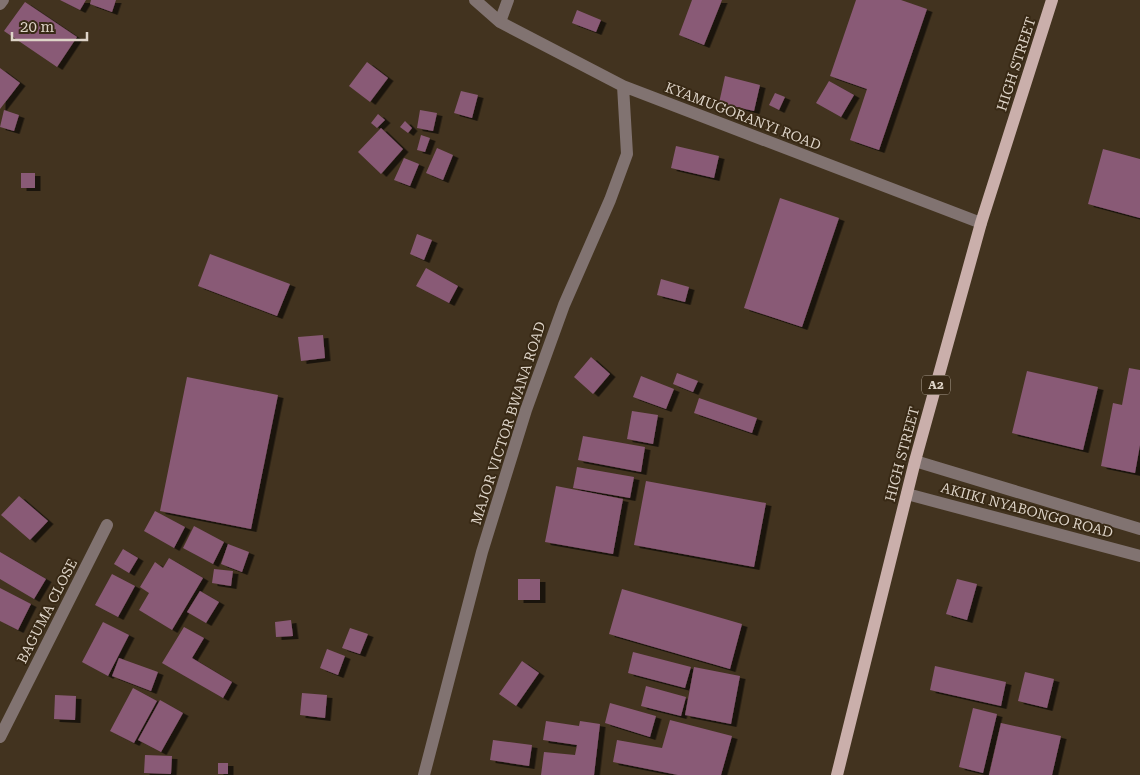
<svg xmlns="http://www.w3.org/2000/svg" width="1140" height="775" viewBox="0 0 1140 775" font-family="'Roboto Serif',serif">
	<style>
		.building { fill: #895a76; filter: url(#shadow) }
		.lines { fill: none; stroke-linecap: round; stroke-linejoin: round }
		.minor { stroke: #817371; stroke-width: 12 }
		.major { stroke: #caafab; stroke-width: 12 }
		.labels { text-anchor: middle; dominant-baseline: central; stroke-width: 4; stroke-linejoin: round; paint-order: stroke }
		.shield { fill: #382915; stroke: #aca192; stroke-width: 1 }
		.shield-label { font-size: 12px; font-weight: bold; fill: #ded4c8 }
		.street-label { font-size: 14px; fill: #ded4c8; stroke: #382915 }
	</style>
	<defs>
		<filter id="shadow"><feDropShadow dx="5.5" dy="3" stdDeviation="0" flood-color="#0009"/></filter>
	</defs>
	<rect width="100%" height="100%" fill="#42331f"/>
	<path class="building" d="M60,0H86L80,10Z
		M91,0H116L112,12L90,4Z
		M692,0H722L704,45L679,35Z
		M856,0H901L927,9L879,150L850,140L867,89L830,76Z
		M25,2L77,37L57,67L4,31Z
		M577,10L601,20L596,32L572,23Z
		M367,62L388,78L370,102L349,86Z
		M0,68L20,83L0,109Z
		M725,76L760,85L754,111L719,103Z
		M829,81L854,95L841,117L816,103Z
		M461,91L478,95L472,118L454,113Z
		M775,93L785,97L779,110L769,105Z
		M4,110L19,115L14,131L0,127Z
		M420,110L437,113L433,131L417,128Z
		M378,114L385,120L377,128L371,123Z
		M405,121L412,128L408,133L400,127Z
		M381,128L403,149L381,174L358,152Z
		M421,135L430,138L425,152L417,150Z
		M676,146L719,156L714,178L671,168Z
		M437,148L453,155L443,180L426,173Z
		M1103,149L1140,159V218L1088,204Z
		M404,158L419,164L410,186L394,180Z
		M21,173H35V188H21Z
		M780,198L839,218L802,327L744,308Z
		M417,234L432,240L424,260L410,254Z
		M210,254L290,284L277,316L198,286Z
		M426,268L458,286L449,303L416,286Z
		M661,279L689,287L685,302L657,295Z
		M323,335L325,358L301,361L298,337Z
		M591,357L610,374L593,394L574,377Z
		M1129,368L1140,370V445L1135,473L1101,466L1113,403L1122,405Z
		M1027,371L1098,387L1083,450L1012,433Z
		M677,373L698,381L693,392L673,384Z
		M641,376L674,389L666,409L633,397Z
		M187,377L278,395L251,529L160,511Z
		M699,398L757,418L752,433L694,413Z
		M632,411L658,415L653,444L627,439Z
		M583,436L645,447L641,472L578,460Z
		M577,467L634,477L630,498L573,488Z
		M646,481L766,503L754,567L634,545Z
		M556,486L623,499L613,554L545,542Z
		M19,496L48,521L30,540L1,515Z
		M155,511L185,527L174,548L144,531Z
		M194,526L224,542L213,564L183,548Z
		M228,544L249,552L242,572L221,564Z
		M123,549L138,558L129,573L114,564Z
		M0,552L46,579L34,599L0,579Z
		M169,558L203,578L172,630L139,610L149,593L140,587L155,562L163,568Z
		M214,569L233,571L231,586L212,583Z
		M112,574L135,586L118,617L95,605Z
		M518,579H540V600H518Z
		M957,579L977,584L967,620L946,614Z
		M0,588L31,604L18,630L0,621Z
		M622,589L742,624L730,669L609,634Z
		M200,591L219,602L206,623L187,612Z
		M291,620L293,636L276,637L275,622Z
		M103,622L129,635L108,676L82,662Z
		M184,627L204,638L192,658L232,682L223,698L162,663Z
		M350,628L368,634L360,654L342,648Z
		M327,649L345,656L338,675L320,668Z
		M633,652L691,667L685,688L628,673Z
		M119,658L158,672L151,691L112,676Z
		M522,661L539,673L516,706L499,694Z
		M935,666L1006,682L1001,706L930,690Z
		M694,667L740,676L731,724L685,715Z
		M1025,672L1054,679L1047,708L1018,701Z
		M646,686L686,697L681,716L641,706Z
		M133,688L157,701L134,743L110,731Z
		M302,693L327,695L325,718L300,715Z
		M55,695L76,696L75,720L54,719Z
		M160,700L183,713L161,752L138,740Z
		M610,703L656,716L650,737L605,723Z
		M973,708L997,714L983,773L959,767Z
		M670,720L732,736L721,775H678L613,762L617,740L662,748Z
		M546,721L579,726L580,721L600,724L594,775H541L544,752L575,755L577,745L543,740Z
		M1001,723L1061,736L1052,775H989Z
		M493,740L532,745L529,766L490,760Z
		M145,755L172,756L171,774L144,773Z
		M218,763H228V774H218Z"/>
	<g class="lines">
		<path class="minor" d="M475,0L500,22L623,86L981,223
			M0,4L3,0
			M500,22L508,0
			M915,461L1140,529
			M907,494L1140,556
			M0,737L107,525
			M424,775L482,552L526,410L564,305L610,200L627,154L623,86"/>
		<path class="major" d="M837,775L915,461L981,223L1052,0"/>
	</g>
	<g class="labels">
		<rect class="shield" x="922" y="375.5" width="28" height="19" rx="4"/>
		<g class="shield-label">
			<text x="936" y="385">A2</text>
		</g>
		<g class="street-label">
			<text transform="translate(1016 64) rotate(-72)">HIGH STREET</text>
			<text transform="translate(743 116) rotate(21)">KYAMUGORANYI ROAD</text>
			<text transform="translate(508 423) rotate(-72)">MAJOR VICTOR BWANA ROAD</text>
			<text transform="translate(902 454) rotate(-75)">HIGH STREET</text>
			<text transform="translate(1027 510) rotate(15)">AKIIKI NYABONGO ROAD</text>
			<text transform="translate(47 611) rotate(-63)">BAGUMA CLOSE</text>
		</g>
	</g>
	<path d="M12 32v8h75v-8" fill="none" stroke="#ded4c8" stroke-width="2.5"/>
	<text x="20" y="32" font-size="15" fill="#ded4c8" stroke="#382915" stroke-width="4" paint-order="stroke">20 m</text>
</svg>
